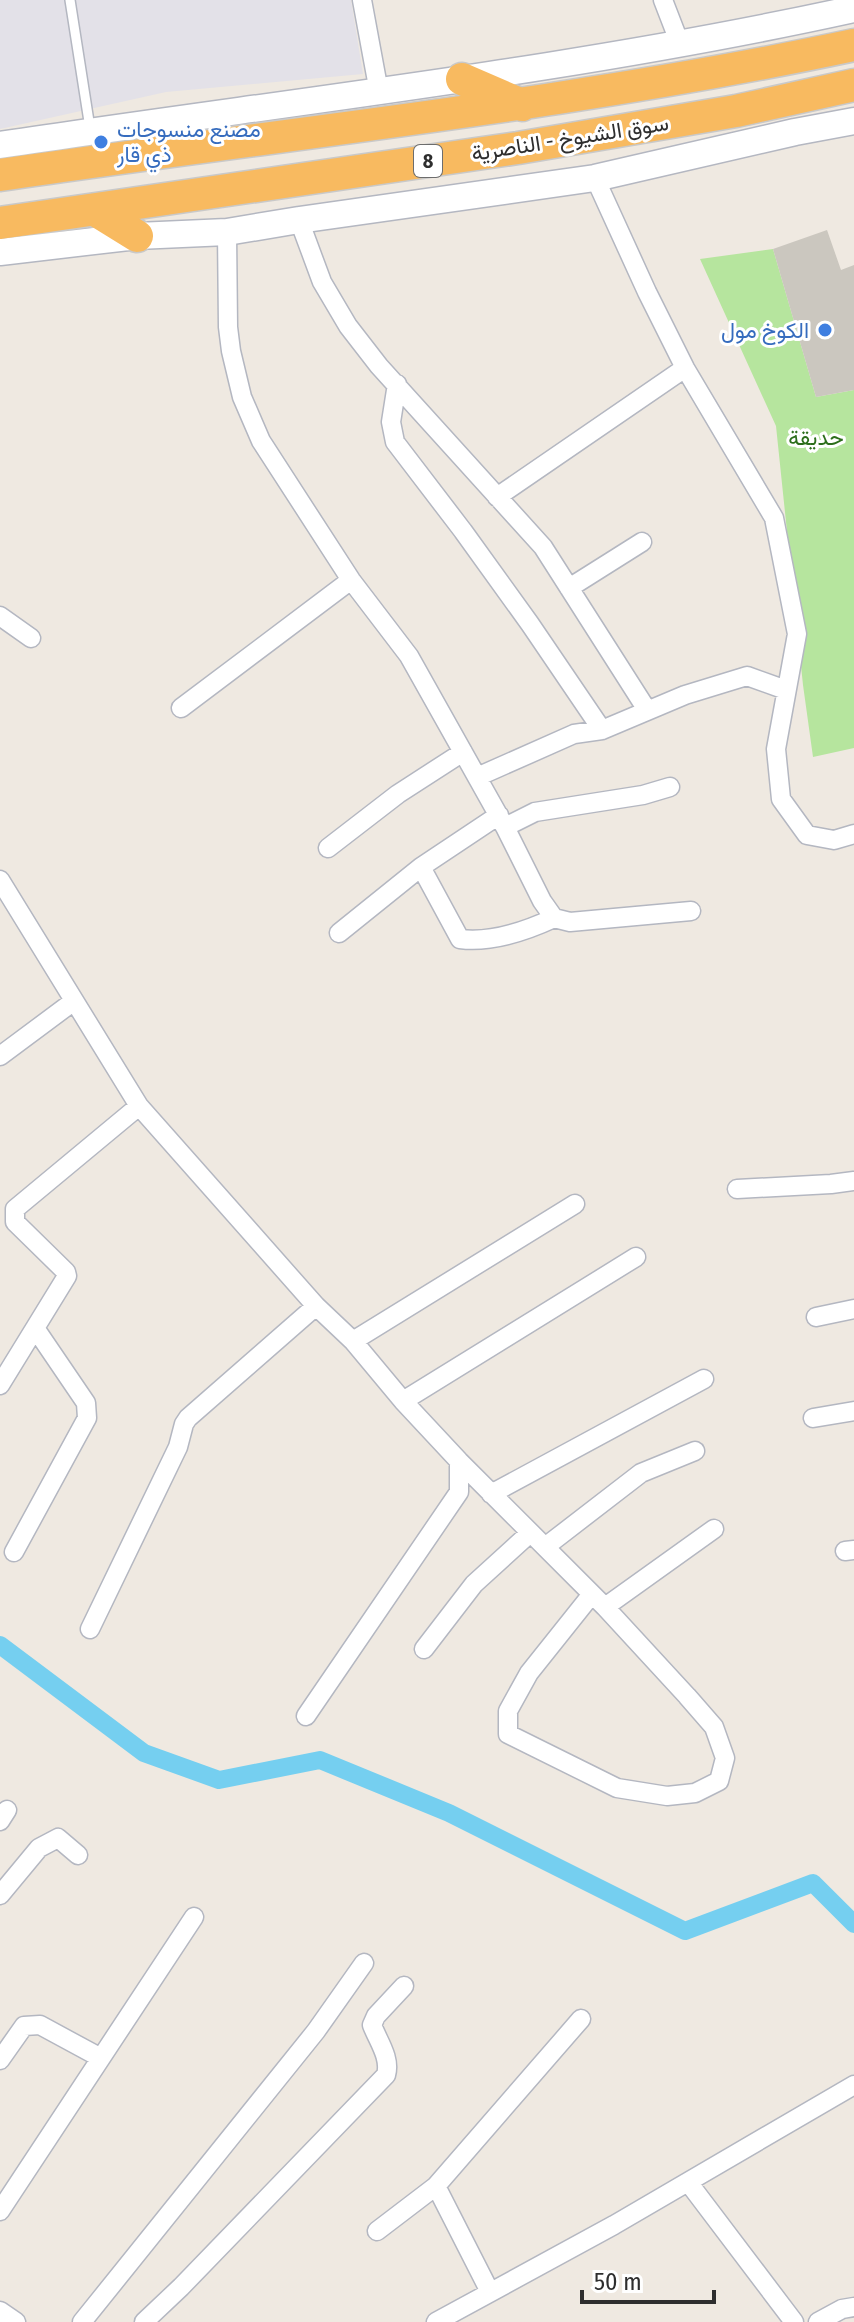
<svg xmlns="http://www.w3.org/2000/svg" width="854" height="2322" viewBox="0 0 854 2322" font-family="'Fira Sans Condensed',Vazirmatn,sans-serif">
	<style>
		.industrial { fill: #e3e1e8 }
		.green { fill: #b6e59e }
		.lines { fill: none; stroke-linecap: round; stroke-linejoin: round }
		.canal { stroke: #75cff0; stroke-width: 18 }
		.building { fill: #cbc7bf }
		.service-casing { stroke: #b4b7c1; stroke-width: 12 }
		.minor-casing { stroke: #b4b7c1; stroke-width: 21 }
		.secondary-casing { stroke: #b4b7c1; stroke-width: 29 }
		.trunk-casing { stroke: #c9c9c9; stroke-width: 35 }
		.service { stroke: #fff; stroke-width: 9 }
		.minor { stroke: #fff; stroke-width: 18 }
		.secondary { stroke: #fff; stroke-width: 26 }
		.trunk { stroke: #f8ba60; stroke-width: 32 }
		.shop-dot { fill: #3f7fe0; stroke: #fff; stroke-width: 3 }
		.labels { text-anchor: middle; dominant-baseline: central; stroke-width: 6; stroke-linejoin: round; paint-order: stroke }
		.shield { fill: #fff; stroke: #6d6d6d; stroke-width: 2 }
		.shield-label { font-size: 20px; font-weight: bold; fill: #2e2e2e }
		.shop-label { font-size: 22px; fill: #366cbe; stroke: #fff; text-anchor: start }
		.street-label { font-size: 22px; fill: #2e2e2e; stroke: #fff }
		.park-label { font-size: 22px; fill: #2c6e1b; stroke: #fff }
	</style>
	<rect width="100%" height="100%" fill="#efe9e1"/>
	<path class="industrial" d="M0,0H351L363,74L166,92L0,129Z"/>
	<path class="green" d="M773,249L816,397L854,390V748L813,757L803,685L776,426L700,259Z"/>
	<g class="lines">
		<path class="canal" d="M0,1645L144,1753L219,1780L320,1760L449,1813L685,1931L813,1883L854,1924"/>
	</g>
	<path class="building" d="M827,230L841,270L854,265V390L816,397L773,249Z"/>
	<g class="lines">
		<defs>
			<path id="service" d="M70,0L90,128"/>
			<path id="minor" d="M362,0L379,92
				M663,0L680,44
				M595,178L647,292L685,368L774,518L797,634L776,749L781,799L807,835L834,840L854,834
				M299,220L322,282L348,326L379,366L543,547L647,710
				M227,232L228,327L231,351L242,397L261,441L351,580L409,656L505,827L542,901L554,918L570,922L691,911
				M397,384L391,422L395,442L463,531L530,624L602,730
				M497,497L685,368
				M569,588L642,542
				M0,616L31,638
				M181,708L351,580
				M477,777L574,734L602,730L685,695L747,676L786,690
				M505,827L535,812L643,795L670,787
				M328,848L398,794L463,752
				M421,867L460,939C491,943 526,931 554,918
				M0,880L139,1106L316,1306L353,1341L403,1401L459,1461L605,1607L687,1696L714,1727L725,1758L719,1781L695,1793L667,1796L617,1788L508,1734V1711L529,1673L592,1594
				M339,933L421,867L499,815
				M0,1056L74,1001
				M737,1189L831,1184L854,1181
				M816,1317L854,1309
				M353,1341L575,1204
				M0,1385L67,1276L66,1272L15,1222V1209L139,1106
				M403,1401L636,1257
				M813,1418L854,1411
				M491,1494L704,1379
				M545,1547L641,1473L695,1451
				M845,1551L854,1550
				M14,1552L87,1418L86,1403L35,1328
				M605,1607L714,1529
				M90,1629L178,1447L184,1424L188,1418L316,1306
				M424,1649L474,1584L530,1533
				M306,1716L459,1492V1461
				M0,1821L7,1810
				M0,1895L39,1848L58,1838L78,1855
				M0,2060L24,2026L40,2025L101,2058
				M688,2182L794,2322
				M436,2186L490,2292
				M0,2211L194,1917
				M377,2231L436,2186L581,2019
				M0,2311L16,2322
				M82,2322L316,2031L364,1963
				M144,2322L181,2287L386,2075C391,2058 378,2041 372,2025L376,2016L404,1986
				M436,2322L614,2225L854,2085
				M818,2322L842,2309L854,2307"/>
			<path id="secondary" d="M0,145C285,102 572,71 854,9
				M0,252L137,236L227,232L299,220L595,178L795,132L854,121"/>
			<path id="trunk" d="M462,79L522,105
				M0,175C285,133 572,105 854,45
				M95,210L137,236
				M0,223L518,148L736,111L854,85"/>
		</defs>
		<use href="#service" class="service-casing"/>
		<use href="#minor" class="minor-casing"/>
		<use href="#secondary" class="secondary-casing"/>
		<use href="#trunk" class="trunk-casing"/>
		<use href="#service" class="service"/>
		<use href="#minor" class="minor"/>
		<use href="#secondary" class="secondary"/>
		<use href="#trunk" class="trunk"/>
	</g>
	<g class="shop-dot">
		<circle cx="101" cy="142" r="8"/>
		<circle cx="825" cy="330" r="8"/>
	</g>
	<g class="labels">
		<rect class="shield" x="414" y="145" width="28" height="32" rx="6"/>
		<g class="shield-label">
			<text x="428" y="161">8</text>
		</g>
		<g class="shop-label">
			<text x="117" y="129">مصنع منسوجات<tspan x="117" dy="25">ذي قار</tspan></text>
			<text x="809" y="330" text-anchor="end">الكوخ مول</text>
		</g>
		<g class="street-label">
			<text transform="translate(570 138) rotate(-9)">سوق الشيوخ - الناصرية</text>
		</g>
		<g class="park-label">
			<text x="816" y="437">حديقة</text>
		</g>
	</g>
	<path d="M582 2290v12h132v-12" fill="none" stroke="#2e2e2e" stroke-width="4"/>
	<text x="594" y="2290" font-size="24" fill="#2e2e2e" stroke="#ffffff" stroke-width="6" paint-order="stroke">50 m</text>
</svg>
